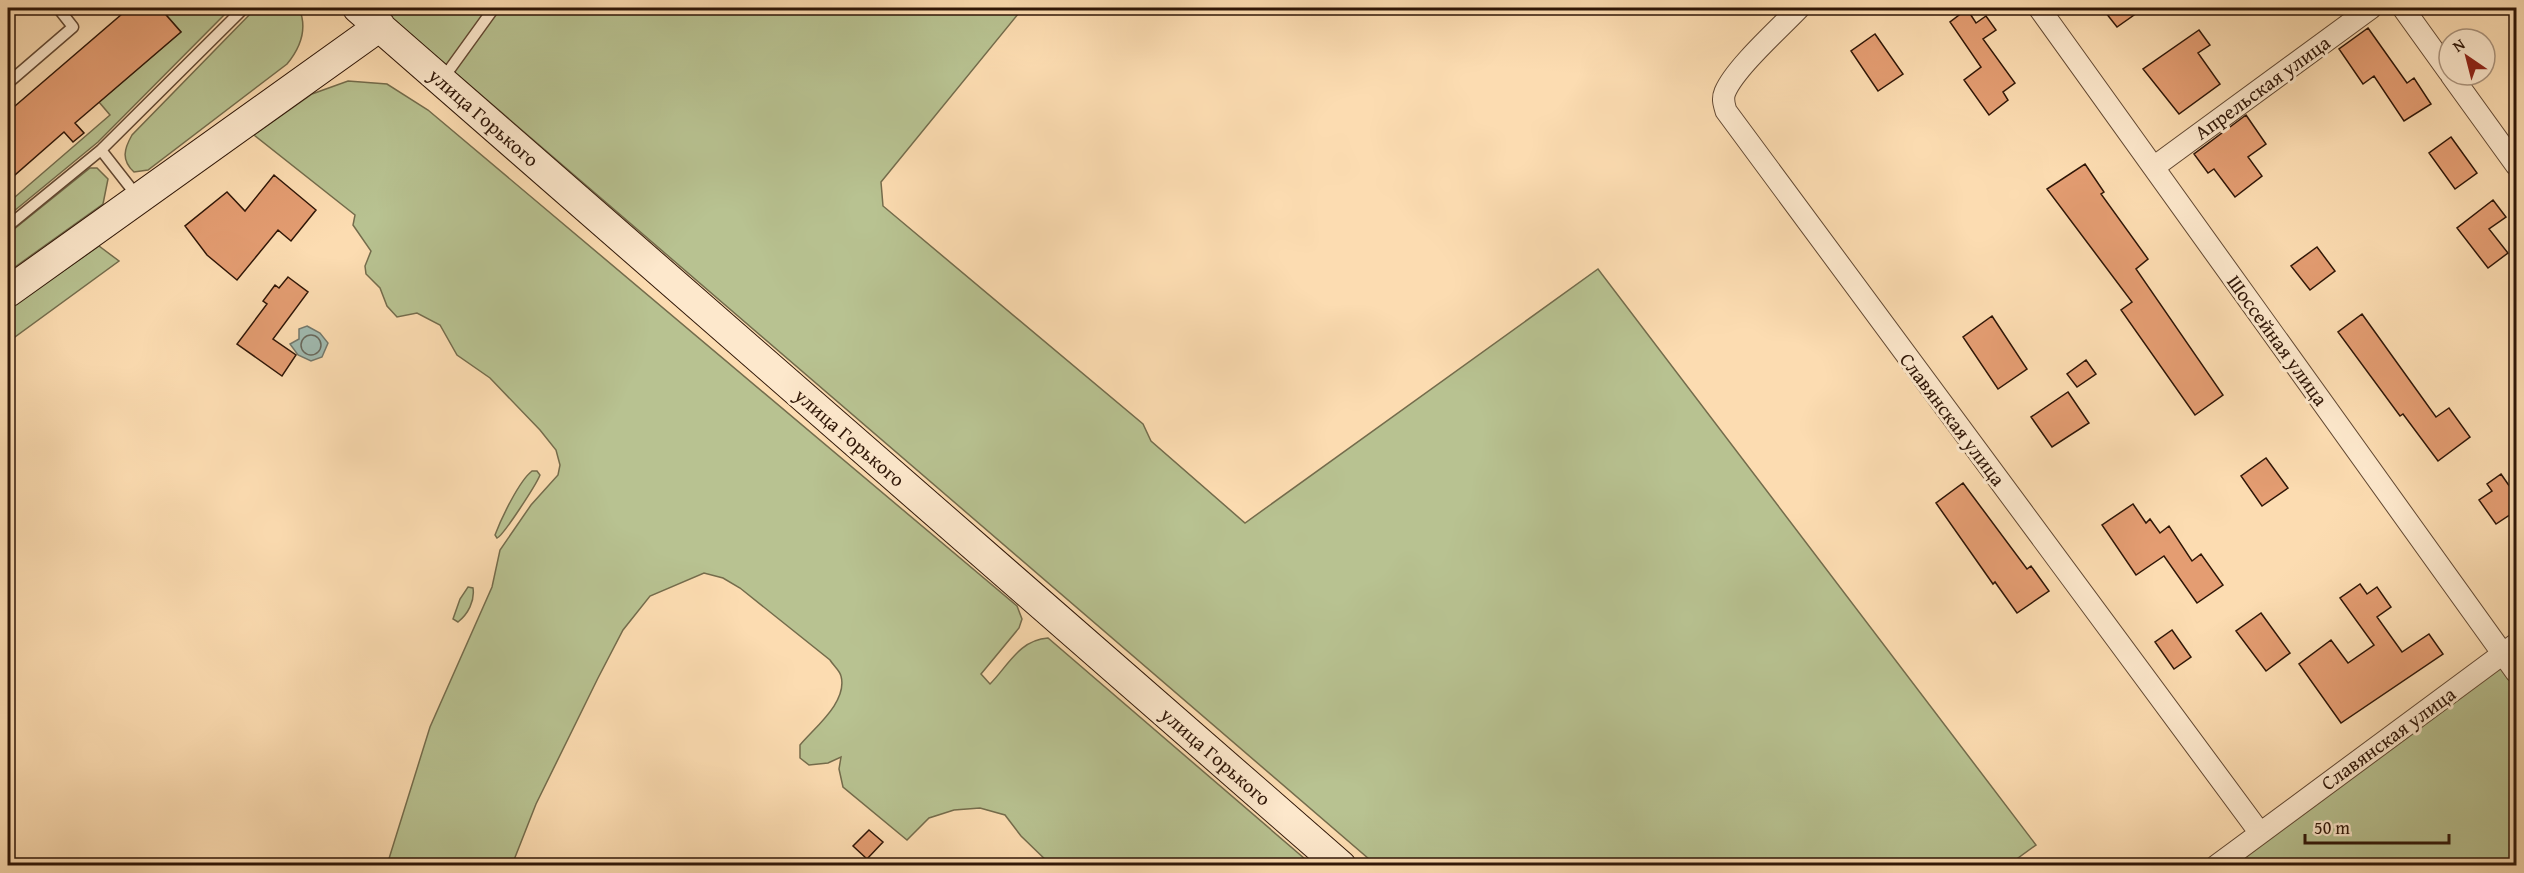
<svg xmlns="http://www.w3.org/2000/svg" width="2524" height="873" viewBox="0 0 2524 873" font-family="'Gentium Book Plus',serif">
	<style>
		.green { fill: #b8c291; stroke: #746c4c; stroke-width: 1.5 }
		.water { fill: #a0bab0; stroke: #73786c; stroke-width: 1.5 }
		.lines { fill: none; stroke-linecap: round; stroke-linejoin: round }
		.shore { stroke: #68685c; stroke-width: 1.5 }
		.building { fill: #e49d72; stroke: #2f1607; stroke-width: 1.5 }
		.lane-casing { stroke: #624832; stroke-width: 13 }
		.street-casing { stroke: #624832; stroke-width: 23 }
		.secondary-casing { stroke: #2f1607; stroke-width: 32 }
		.lane { stroke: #fde8cc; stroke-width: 10 }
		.street { stroke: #fde8cc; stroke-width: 21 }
		.secondary { stroke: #fde8cc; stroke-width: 30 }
		.labels { text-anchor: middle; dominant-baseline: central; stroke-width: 6; stroke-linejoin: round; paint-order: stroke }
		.street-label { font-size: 20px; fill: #2f1607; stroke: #fde8cc }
	</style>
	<rect width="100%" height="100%" fill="#fcdcb1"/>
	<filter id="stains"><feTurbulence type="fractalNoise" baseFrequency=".00333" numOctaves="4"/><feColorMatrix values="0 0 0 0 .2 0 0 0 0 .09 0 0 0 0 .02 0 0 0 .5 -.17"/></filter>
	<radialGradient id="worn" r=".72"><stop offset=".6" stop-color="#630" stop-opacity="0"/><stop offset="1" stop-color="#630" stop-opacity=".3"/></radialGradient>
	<path class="green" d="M160,8H231L98,142L8,216V203L110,115L99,102L181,32Z
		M256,8H299C308,29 301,47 287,64L148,170L134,172C121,160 124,149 132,135Z
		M380,8H1023L881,182L883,206L1143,424L1151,441L1245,523L1598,269L2036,845L2007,866L1376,865Z
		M348,81L387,84L428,110L1017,606L1022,619L1019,628L981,674L990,684C1008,666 1019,640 1048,638L1312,865H1051L1021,836L1005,815L980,808L954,810L929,818L907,840L843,787L839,769L841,757L828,763L809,765L800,758V745C814,728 848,702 841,676C840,671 833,665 830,660L740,588L723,578L704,573L650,596L623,630L598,678L536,804L512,865H387L430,727L492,587L500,550L531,505L558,475L560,465L556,450L540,430L490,378L457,355L440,325L417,313L397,317L387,306L380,288L366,274L365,266L371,251L353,225L355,215L254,135L312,94Z
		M90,168H97L108,179L103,204L8,272V234Z
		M99,246L119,261L8,342V309Z
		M532,471H537L540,475C536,485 503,536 497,538L495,535C501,519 519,481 532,471Z
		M468,587L473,588C475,601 468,614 458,622L453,619L460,599Z
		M2499,666L2516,690V865L2233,866Z"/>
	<path class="water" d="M307,326L320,333L328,343L322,357L311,361L298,355L290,344L299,339V329Z"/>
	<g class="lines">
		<path class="shore" d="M301 345a10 10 0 1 1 20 0a10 10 0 1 1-20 0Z"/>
	</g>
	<path class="building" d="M129,8H160L181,32L75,123L84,133L73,142L64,132L8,181V112Z
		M2102,8H2144L2117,27Z
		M1967,9L1976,23L1986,16L1996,30L1983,39L2015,83L2003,92L2008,100L1989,115L1964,80L1981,67L1950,22Z
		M2368,28L2407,83L2414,78L2431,104L2404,121L2374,76L2363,84L2339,49Z
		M2199,30L2210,45L2198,53L2220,84L2179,114L2143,69Z
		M1875,34L1903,74L1878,91L1851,51Z
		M2246,115L2266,144L2248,157L2262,176L2235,197L2214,169L2208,173L2194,154Z
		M2451,137L2477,173L2455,189L2429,153Z
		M2085,164L2104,192L2101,194L2148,259L2136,269L2223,395L2195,415L2121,310L2132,302L2047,189Z
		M274,175L316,210L291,241L278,230L237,280L207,255L185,226L227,192L245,211Z
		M2493,200L2506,217L2489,229L2508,253L2488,268L2457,228Z
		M2317,247L2335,271L2310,290L2291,266Z
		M288,277L308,292L273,339L296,355L282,376L237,344L267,304L263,301L275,285L279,288Z
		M2362,314L2436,417L2449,408L2470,437L2438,461L2403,414L2400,416L2338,332Z
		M1992,316L2027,369L1998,389L1963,337Z
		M2086,360L2096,374L2077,387L2067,374Z
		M2068,392L2089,423L2052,447L2031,417Z
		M2266,458L2288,488L2262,506L2241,476Z
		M2501,474L2517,497V510L2496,524L2479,500L2492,491L2487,484Z
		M1963,483L2027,569L2031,566L2049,591L2017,613L1995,582L1993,584L1936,503Z
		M2133,504L2146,523L2150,519L2160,533L2169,526L2192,561L2201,554L2223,585L2197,603L2164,556L2136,575L2102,525Z
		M2360,584L2367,594L2377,587L2391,607L2377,617L2402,652L2429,634L2443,654L2341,723L2299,664L2331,640L2348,663L2374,645L2340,598Z
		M2261,613L2290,653L2266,671L2236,631Z
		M2172,630L2191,657L2174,669L2155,642Z
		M869,830L883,842L867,859L853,846Z"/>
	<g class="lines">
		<defs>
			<path id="lane" d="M442,80L494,8
				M8,83L73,27L58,8
				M101,150L137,196
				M8,226L101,150L244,8"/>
			<path id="street" d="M1799,8C1780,28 1735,68 1725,92C1722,99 1724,104 1726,111L2260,833
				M2039,8L2516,672
				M2403,8L2449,72
				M2451,75L2516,165
				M2154,167L2371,8
				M2216,866L2516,644"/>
			<path id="secondary" d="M358,8L1341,866
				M8,292L380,26"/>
		</defs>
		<use href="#lane" class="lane-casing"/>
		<use href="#street" class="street-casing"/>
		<use href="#secondary" class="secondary-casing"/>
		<use href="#lane" class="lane"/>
		<use href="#street" class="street"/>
		<use href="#secondary" class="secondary"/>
	</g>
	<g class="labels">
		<g class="street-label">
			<text transform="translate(2262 87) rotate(-36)">Апрельская улица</text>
			<text transform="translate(484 117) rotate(41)">улица Горького</text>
			<text transform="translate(2278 340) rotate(54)">Шоссейная улица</text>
			<text transform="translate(1953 419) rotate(53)">Славянская улица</text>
			<text transform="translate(850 437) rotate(41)">улица Горького</text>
			<text transform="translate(2388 738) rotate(-36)">Славянская улица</text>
			<text transform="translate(1216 756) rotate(41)">улица Горького</text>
		</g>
	</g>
	<rect width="2524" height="873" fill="none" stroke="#fcdcb1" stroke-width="30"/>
	<rect x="9" y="9" width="2506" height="855" fill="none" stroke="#2f1607" stroke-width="3"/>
	<rect x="15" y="15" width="2494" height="843" fill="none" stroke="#2f1607" stroke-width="1.5"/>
	<g transform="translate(2467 57) rotate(325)"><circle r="28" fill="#fde8cc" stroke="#ab947d" stroke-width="1.5"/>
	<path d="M0-4.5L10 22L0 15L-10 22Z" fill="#8f2418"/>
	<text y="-9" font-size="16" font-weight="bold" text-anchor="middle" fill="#2f1607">N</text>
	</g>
	<path d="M2305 834v9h144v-9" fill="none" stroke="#2f1607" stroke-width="3"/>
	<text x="2314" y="834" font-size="18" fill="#2f1607" stroke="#fde8cc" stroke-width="4.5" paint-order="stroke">50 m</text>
	<rect width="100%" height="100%" filter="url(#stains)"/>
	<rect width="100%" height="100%" fill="url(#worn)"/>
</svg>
